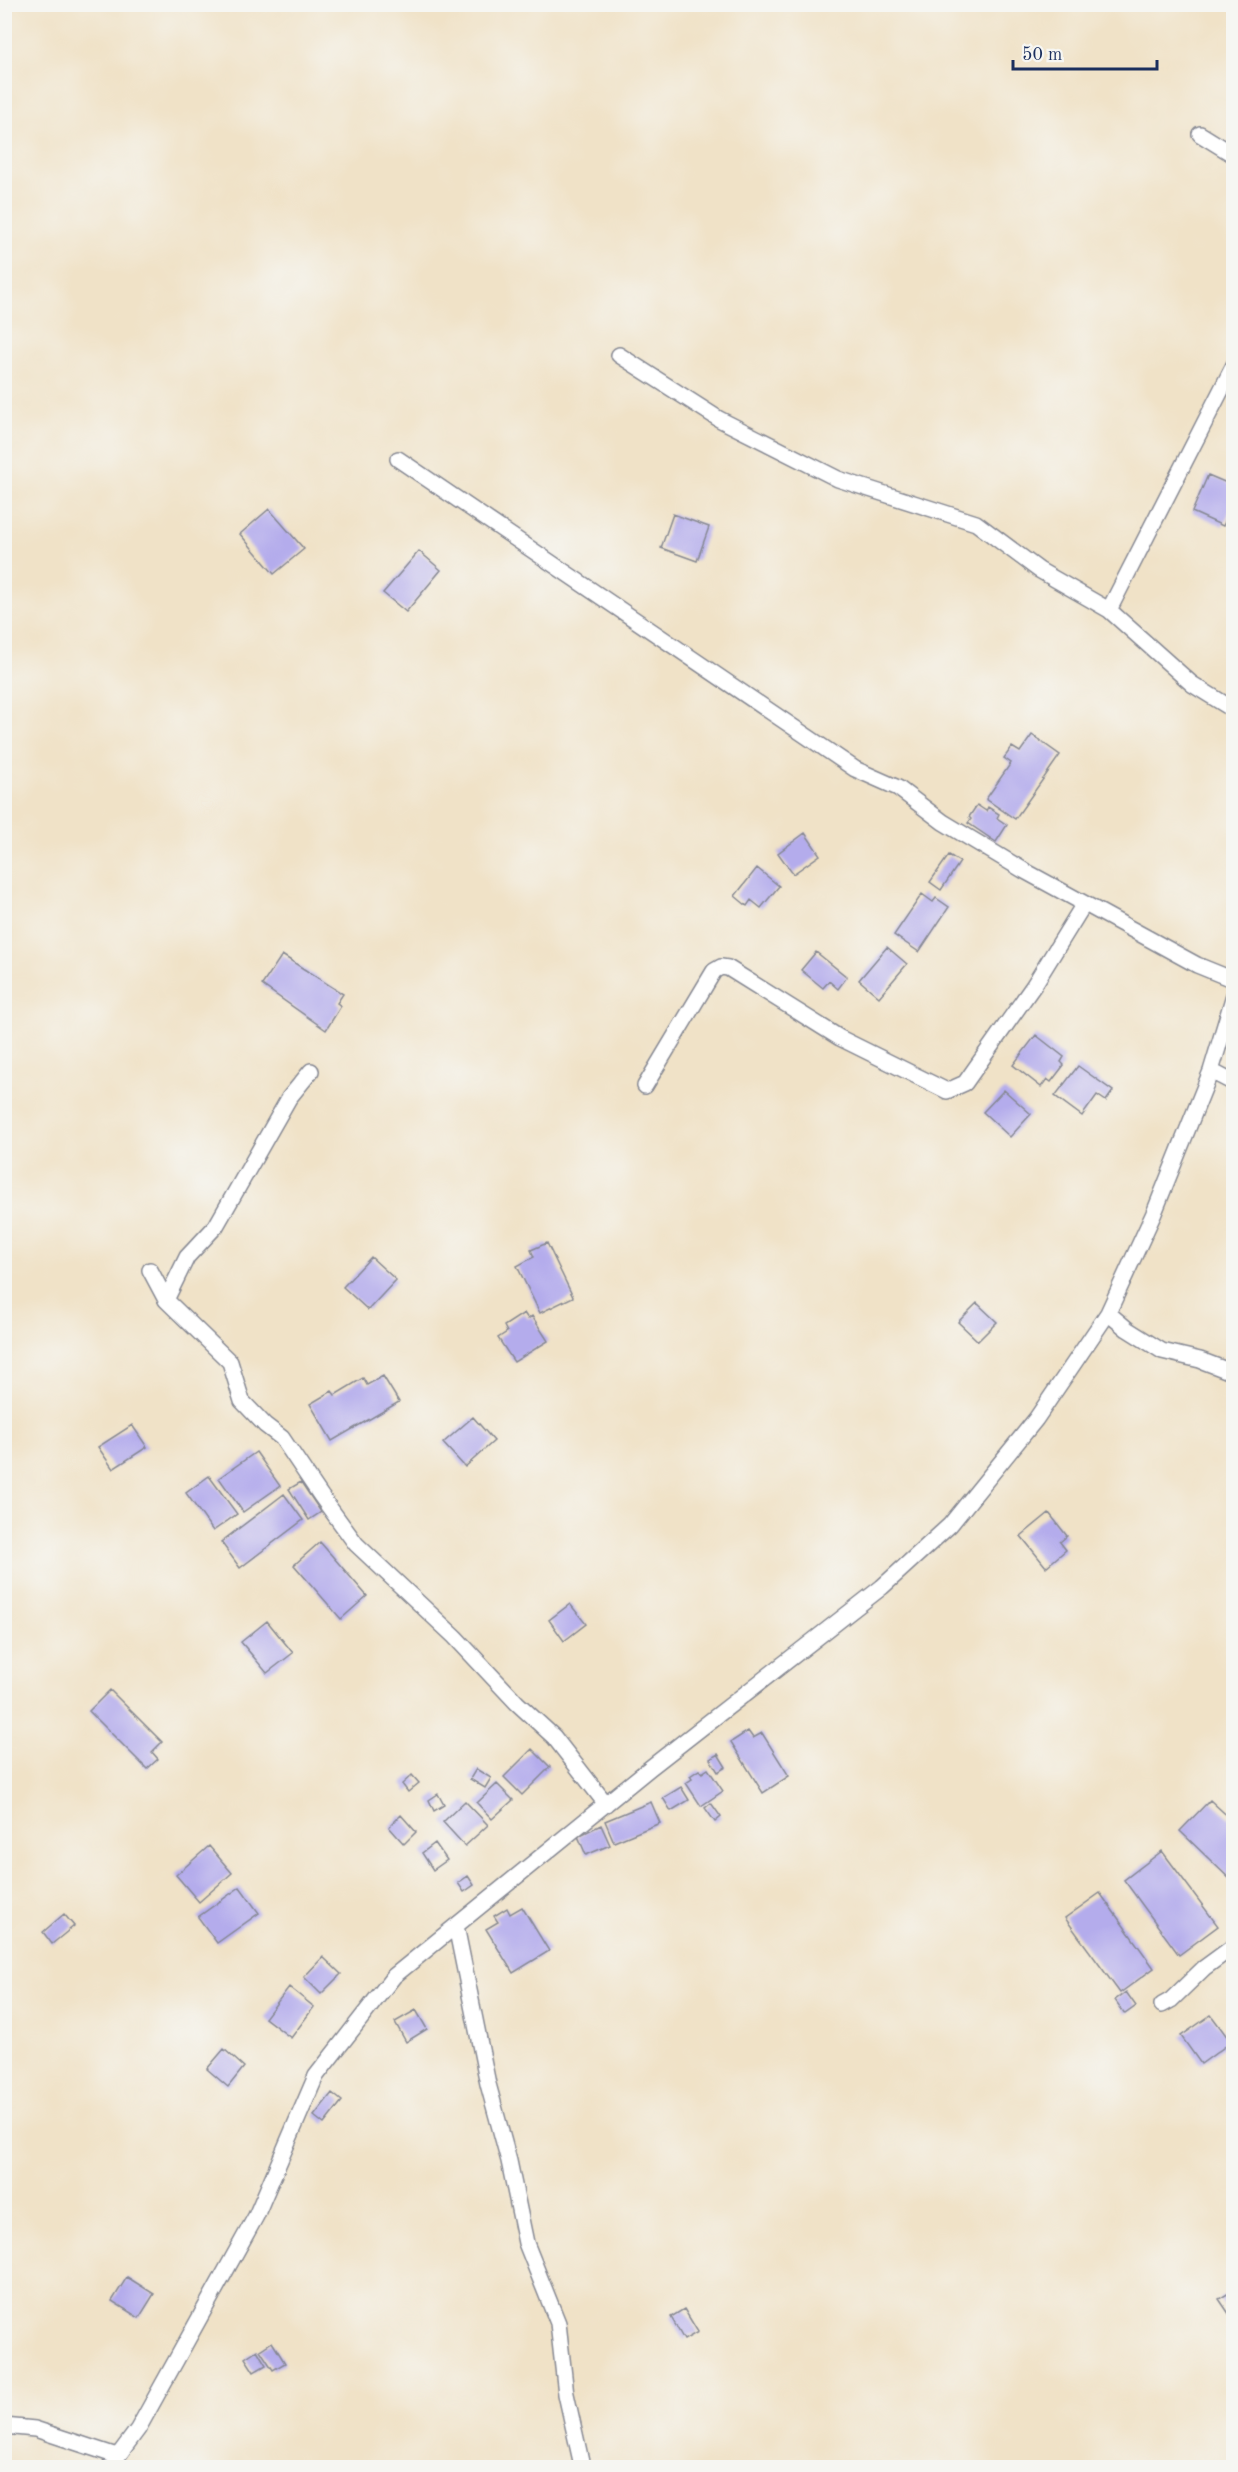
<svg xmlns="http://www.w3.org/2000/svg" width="1238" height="2472" viewBox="0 0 1238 2472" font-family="'Old Standard TT',serif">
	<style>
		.building { fill: #b4acec }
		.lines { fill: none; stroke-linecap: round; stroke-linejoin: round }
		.minor-casing { stroke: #868892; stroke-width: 18 }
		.minor { stroke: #fff; stroke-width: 15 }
	</style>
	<rect width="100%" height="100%" fill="#f6f6f2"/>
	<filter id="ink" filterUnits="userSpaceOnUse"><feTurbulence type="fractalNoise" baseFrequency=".0167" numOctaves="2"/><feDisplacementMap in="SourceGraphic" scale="12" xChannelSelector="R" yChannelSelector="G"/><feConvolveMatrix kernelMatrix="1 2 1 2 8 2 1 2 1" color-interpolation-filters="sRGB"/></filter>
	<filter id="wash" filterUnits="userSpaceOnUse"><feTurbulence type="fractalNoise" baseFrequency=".008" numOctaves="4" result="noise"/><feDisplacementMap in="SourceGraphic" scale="24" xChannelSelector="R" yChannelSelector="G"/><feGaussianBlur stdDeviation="1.35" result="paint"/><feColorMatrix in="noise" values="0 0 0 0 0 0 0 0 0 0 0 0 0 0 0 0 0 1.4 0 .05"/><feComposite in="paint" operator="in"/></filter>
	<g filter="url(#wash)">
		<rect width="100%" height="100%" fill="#f0e2c7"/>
		<g id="blocks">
			<path class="building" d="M1208,475L1234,486V502L1223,526L1192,512Z
				M269,509L304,549L274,574L240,534Z
				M673,514L709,527L697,561L661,548Z
				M419,551L441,570L406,612L383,593Z
				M1032,735L1060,755L1015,819L986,799L1011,763L1004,758L1012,747L1020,752Z
				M977,805L986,811L988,807L999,814L997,818L1007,825L996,842L968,823L971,819L969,817Z
				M805,833L820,855L793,874L778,853Z
				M949,855L960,862L941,890L930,882Z
				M757,868L779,886L761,908L751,900L747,906L735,896Z
				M922,894L933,902L936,898L949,907L919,952L894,935Z
				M887,947L907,964L879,997L859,980Z
				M816,952L847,977L838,989L829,981L823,988L801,970Z
				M282,955L343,994L337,1003L341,1006L326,1030L262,985Z
				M1036,1035L1064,1057L1061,1062L1064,1065L1051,1082L1047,1079L1041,1087L1013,1065Z
				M1078,1066L1113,1091L1106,1101L1097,1095L1082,1116L1055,1096Z
				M1004,1090L1031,1114L1010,1137L983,1112Z
				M547,1243L573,1297L540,1313L517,1266L534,1257L531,1250Z
				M371,1257L396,1280L368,1310L343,1287Z
				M977,1303L997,1322L978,1341L958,1322Z
				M524,1313L528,1319L532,1316L548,1341L514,1362L498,1338L507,1332L504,1326Z
				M383,1376L399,1402L332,1441L310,1404L332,1391L335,1395L363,1378L367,1385Z
				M473,1417L494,1441L465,1467L443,1443Z
				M132,1425L147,1447L113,1469L98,1447Z
				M256,1452L280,1486L243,1512L219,1478Z
				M209,1476L237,1514L213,1531L186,1493Z
				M301,1482L321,1512L309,1520L289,1489Z
				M284,1494L303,1520L240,1568L221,1542Z
				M1049,1513L1067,1536L1060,1542L1066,1550L1046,1567L1021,1536Z
				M320,1542L367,1596L341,1619L294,1565Z
				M570,1604L586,1624L564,1641L549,1620Z
				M267,1621L293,1653L267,1673L241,1642Z
				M110,1690L162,1742L152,1752L158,1759L147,1769L89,1711Z
				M748,1731L753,1738L762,1733L789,1776L763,1793L731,1742Z
				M532,1749L550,1767L522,1795L504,1777Z
				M718,1754L726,1767L718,1772L710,1759Z
				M476,1769L491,1778L485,1788L470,1779Z
				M708,1769L723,1791L701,1806L686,1783L692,1779L690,1776L699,1770L702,1773Z
				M412,1775L419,1783L408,1792L402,1784Z
				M497,1784L513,1800L492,1819L477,1803Z
				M681,1787L689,1800L671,1811L663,1798Z
				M438,1794L444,1805L434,1811L429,1800Z
				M1210,1800L1234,1822V1883L1180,1831Z
				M465,1801L488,1825L465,1846L443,1822Z
				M651,1802L660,1823L614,1842L605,1821Z
				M711,1803L721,1817L715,1822L705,1808Z
				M401,1815L416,1832L404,1844L389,1827Z
				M601,1825L610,1845L586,1855L578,1836Z
				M435,1843L447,1860L433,1870L422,1853Z
				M209,1846L232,1873L199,1902L176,1875Z
				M1162,1851L1218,1926L1179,1955L1124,1880Z
				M468,1876L474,1885L464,1892L458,1883Z
				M240,1887L259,1913L217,1943L198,1917Z
				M1100,1893L1154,1968L1120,1993L1065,1918Z
				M522,1907L549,1951L513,1973L486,1929L498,1922L494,1916L507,1908L510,1914Z
				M64,1914L74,1926L52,1944L43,1932Z
				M323,1957L341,1974L321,1994L304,1977Z
				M289,1987L314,2007L291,2038L265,2018Z
				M1126,1992L1136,2006L1125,2014L1115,2000Z
				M416,2010L427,2029L406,2042L395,2022Z
				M1211,2015L1231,2042L1201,2064L1181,2036Z
				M224,2049L244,2067L228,2087L207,2069Z
				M332,2093L342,2101L324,2124L314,2116Z
				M127,2277L154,2294L139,2318L112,2301Z
				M1234,2290V2321L1219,2299Z
				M684,2309L698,2332L684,2340L671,2317Z
				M272,2342L285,2363L273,2370L260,2350Z
				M257,2350L266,2365L254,2372L245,2358Z"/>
		</g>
	</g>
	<g filter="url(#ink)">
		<use href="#blocks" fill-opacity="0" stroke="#868892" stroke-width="1.5"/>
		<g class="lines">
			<defs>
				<path id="minor" d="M1200,134L1234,155
					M619,355L719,419L838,479L976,523L1039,570L1109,610
					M1234,365L1109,610L1192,684L1234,710
					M398,459L855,769L898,788L943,822L1023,870L1197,965L1234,980
					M1211,1071L1234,1083
					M645,1086L714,971L721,967L728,968L840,1038L947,1091L965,1083L1034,985L1084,904
					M150,1270L166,1300L230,1362L242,1401L265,1425L282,1438L321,1496L356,1544L455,1637L517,1703L554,1737L606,1804
					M166,1300L187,1257L216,1226L289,1098L311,1071
					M1108,1313L1127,1329L1162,1351L1200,1360L1234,1373
					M456,1926L488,2084L509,2161L526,2243L558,2323L566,2394L581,2461
					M1162,2005L1171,2000L1204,1968L1234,1946
					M4,2426L35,2429L117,2456
					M109,2468L138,2429L256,2216L316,2076L394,1976L650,1768L882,1587L950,1525L1036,1419L1108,1313L1154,1213L1211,1071L1234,995"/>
			</defs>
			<use href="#minor" class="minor-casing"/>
			<use href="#minor" class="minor"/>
		</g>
	</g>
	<rect width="1238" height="2472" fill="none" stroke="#f6f6f2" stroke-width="24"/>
	<path d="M1013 60v9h144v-9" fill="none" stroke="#1b2f5e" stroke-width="3"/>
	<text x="1022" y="60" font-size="18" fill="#1b2f5e" stroke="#f6f6f2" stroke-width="4.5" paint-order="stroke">50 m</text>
</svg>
